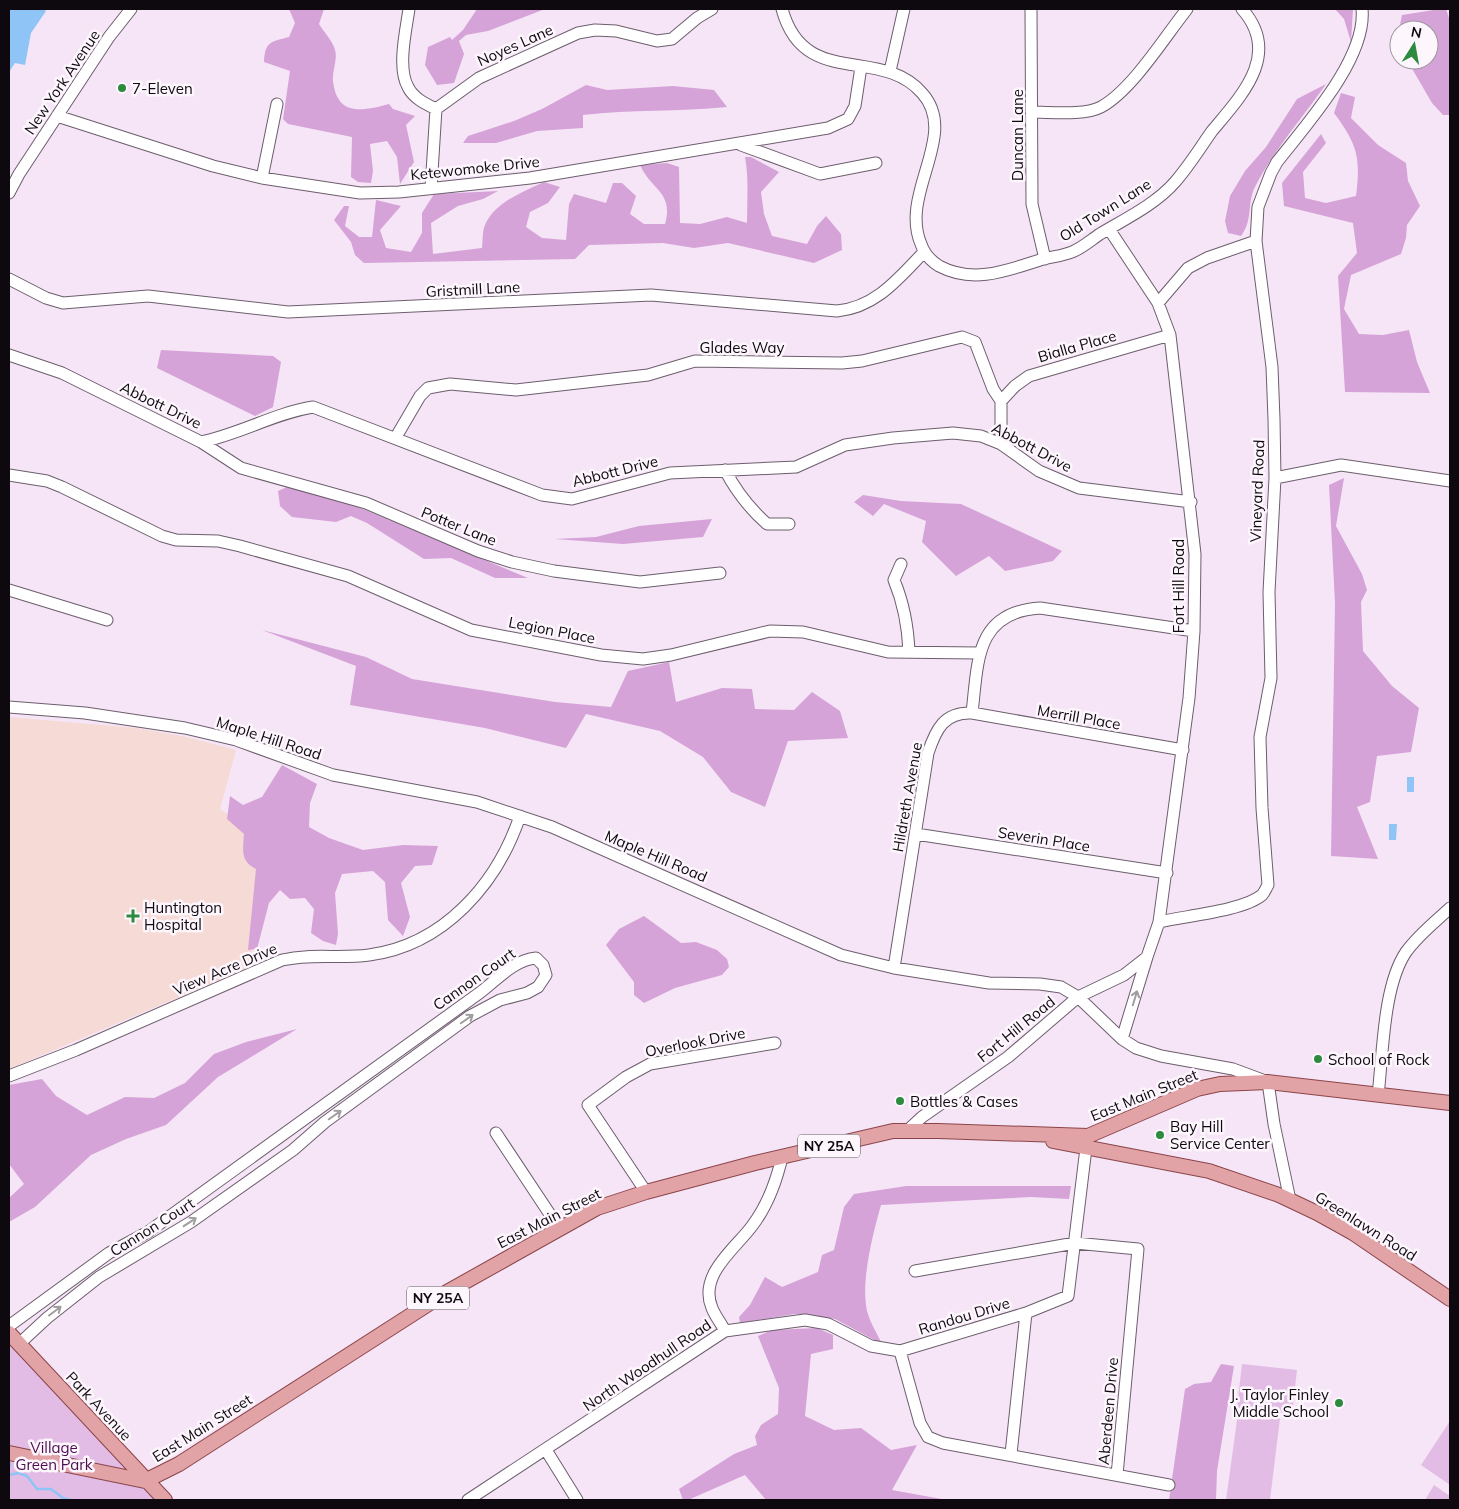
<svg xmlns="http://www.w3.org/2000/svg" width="1459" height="1509" viewBox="0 0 1459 1509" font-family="Mulish,sans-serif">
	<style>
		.medical { fill: #f5dad5 }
		.green { fill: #e2bce4 }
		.forest { fill: #d5a3d8 }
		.water { fill: #8ec4f6 }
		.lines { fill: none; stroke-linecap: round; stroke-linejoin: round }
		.stream { stroke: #8ec4f6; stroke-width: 2.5 }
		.minor-casing { stroke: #6c5e6d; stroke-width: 13 }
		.major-casing { stroke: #8b454a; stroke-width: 16 }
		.minor { stroke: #fff; stroke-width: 11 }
		.major { stroke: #e2a3a6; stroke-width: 14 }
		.oneway { stroke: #9f9d9f }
		.poi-dot { fill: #2c8b3e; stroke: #fdf6fd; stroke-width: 2 }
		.labels { text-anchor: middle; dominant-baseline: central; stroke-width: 5; stroke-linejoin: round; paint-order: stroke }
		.shield { fill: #fdf6fd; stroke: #565056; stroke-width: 1 }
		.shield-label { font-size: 14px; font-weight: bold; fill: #0e090f }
		.street-label { font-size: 15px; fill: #0e090f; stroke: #fdf6fd }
		.poi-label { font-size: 15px; fill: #0e090f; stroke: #fdf6fd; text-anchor: start }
		.park-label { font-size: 15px; fill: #4a0e4f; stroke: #fdf6fd }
	</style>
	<rect width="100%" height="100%" fill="#f6e5f6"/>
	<path class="medical" d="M9,717L136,728L187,737L236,750L220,809L245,826L264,866L250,967L9,1069Z"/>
	<path class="green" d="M9,1340L156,1500H9Z
		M1242,1364L1297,1370L1292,1414L1237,1408Z
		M1238,1413L1280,1418L1270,1500H1226Z
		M1450,1421V1485L1421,1465Z
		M1434,1485L1450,1496V1500H1425Z"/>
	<path class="forest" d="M289,9H324L319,24C323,31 333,41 335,50C338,59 332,71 333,81C337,117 363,111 389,104L393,109L415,116L406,125L414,162L400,184L397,157L387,141L370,144L373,171L371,183L358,182L351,177L352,137L288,124L283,119L290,71L264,62C265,41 271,42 289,37L295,23Z
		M477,9H545L488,31L466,35L459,41L464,54L454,83L437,85L425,65L428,47L450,37L452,40L463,30Z
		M1335,9H1353L1351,42L1344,19Z
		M1440,9H1446L1450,21V115H1443L1432,103L1407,60H1429V30H1399L1402,15Z
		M1326,84C1304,116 1270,155 1254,189C1247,206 1253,220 1241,236L1228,233L1225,221L1230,196L1245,171L1266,147L1297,99Z
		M586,85L607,90L673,86L714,90L727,107C679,112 631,109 583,115V128L537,131L496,143H463L468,136L514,121L542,109Z
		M1341,93L1355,97L1351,118L1378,145L1406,163L1408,181L1420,206L1407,225L1406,238L1401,254L1351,275L1344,309L1359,334L1383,335L1409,330L1417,362L1430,393L1345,392L1338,276L1357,253L1353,223L1284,206L1282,183L1321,134L1326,143L1303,172L1305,198L1326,203L1356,196C1361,157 1357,144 1334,113Z
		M745,157H751L779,172L761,192L764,214L772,236L807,244L817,226L826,216L841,234L842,250L814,263L728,243L694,248L663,243L589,245L575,259L364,263L355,255L351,242L334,220L344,206H349L345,226L359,237H372L376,200L401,206L380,230L386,248L411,252L422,233V213L434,194L498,191L483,199L458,206L431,223L433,254L482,248C483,241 482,232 485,225C495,202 523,192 544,182L560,187L548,203L530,212L526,227L542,238L566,240L569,204L574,194L606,203L613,183H622L636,196L630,214L644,224H665C674,192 651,190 640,165L667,163L679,167L680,223L700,224L727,217L747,223C747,201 749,179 745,157Z
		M161,350L273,356L281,362L273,407L255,416L157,368Z
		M1344,478L1336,526L1362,574L1367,590L1361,602L1363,651L1392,686L1419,708L1411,752L1377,756L1370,802L1357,807L1378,859L1331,856L1335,604L1329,485Z
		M287,487L346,502L528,578H495L451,558L424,559L367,523L351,516L336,522L292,517L280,506L278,491Z
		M863,495L901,501L961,504L1062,551L1053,561L1005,571L989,556L956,576L922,542L926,521L884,504L873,516L854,502Z
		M712,519L703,537L623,544L555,539L596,537L639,526Z
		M262,630L366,657L412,679L555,702L611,707L628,671L669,662L676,702L722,688L752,689L755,709L794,710L812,692L840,711L848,738L788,741L765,807L731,792L703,757L660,731L586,714L566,748L485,728L350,705L356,666Z
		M282,765L317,784L310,803L309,827L329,838L363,850L403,845L438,846L432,865L415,866L401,883L410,917L403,936L388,920L385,882L373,871L342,874L335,893L338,934L336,945L323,941L311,933L314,909L305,898L290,899L280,890L269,903L257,949L248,950L256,869C240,861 243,850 244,834L227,819L230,796L243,805L262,797Z
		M644,916L681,943L696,942L717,950L727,959L729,967L722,975L675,988L644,1003L634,995V982L606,945L619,929Z
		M297,1029L218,1077L166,1125L126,1139L91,1155L35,1207L9,1222V1198L24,1184L9,1164V1085L42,1079L56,1096L87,1115L125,1097L154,1098L185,1083L214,1054L246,1042Z
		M906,1186H1071L1069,1199L1031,1197L881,1205C873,1233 862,1277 866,1305C867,1318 877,1333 882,1344L835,1319L795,1314L740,1323L739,1317L750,1305L765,1277L782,1287L818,1272L822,1255L834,1250L844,1207L854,1194Z
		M817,1328L833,1335V1349L811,1354L805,1416L834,1430L861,1428L891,1450L917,1445L892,1490L947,1500H766L745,1475L688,1500H683L679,1489L734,1454L757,1445L755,1436L761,1425L778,1414L779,1388L758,1336L772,1330Z
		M1221,1364L1234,1366L1217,1471L1216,1500H1169L1185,1389L1194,1384L1211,1382Z"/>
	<path class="water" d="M9,9H43L46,11L31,33L25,65L15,63L9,72Z
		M1407,777H1414V792H1407Z
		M1389,824H1397L1396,840H1389Z"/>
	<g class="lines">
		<path class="stream" d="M9,1467L10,1464
			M9,1475L18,1473L27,1476L37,1489H51L63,1498L70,1500"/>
		<defs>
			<path id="minor" d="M409,9C406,30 397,68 408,87C413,98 426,104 436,109
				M782,9C804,90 880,45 922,93C960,135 899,193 921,244C924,253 931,261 939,266C973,284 1006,271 1040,260C1050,257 1062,256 1072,252C1082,248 1091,240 1100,234C1125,219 1156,204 1175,182C1189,166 1200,148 1212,131C1242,95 1282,54 1242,9
				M1031,9L1032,204L1045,259
				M890,71L904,9
				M1032,112C1051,112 1084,116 1101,107C1132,90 1164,38 1187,9
				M57,116L213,166L262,178L360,193L399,192L530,178L828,128L848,119L855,106L861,67
				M741,145L820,174L876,163
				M262,178L277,104
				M431,188L436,109L479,78L578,33L595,30L616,31L657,41L672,39L697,18L712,9
				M9,193L19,174L109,37L131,9
				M9,279L46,298L63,303L148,296L288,312L651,295L837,311C876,307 898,279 924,252
				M1158,303L1188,268L1207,258L1256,241
				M9,355L62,373L201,442C240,434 275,413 313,407L542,495L572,499L670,473L796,467L845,445L893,438L953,433L981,436L1001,444L1039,471L1079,488L1191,502
				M1001,401L1015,386L1029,376L1170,335
				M396,437L420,396L428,388L450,384L516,390L648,375L695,361L842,363L862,361L962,337L975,342L993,389L1001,401V444
				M201,442L241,468L366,503L478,551L512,562L554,571L640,582L720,573
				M725,470C736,491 749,508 767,524H789
				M9,475L47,481L62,487L162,536L176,540L218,541L240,546L348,576L471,630L601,655L643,659L671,655L770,631L803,632L888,652L979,653
				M1275,478L1341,465L1450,481
				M901,564L894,580C904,604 908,626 909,652
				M9,590L107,620
				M9,707L85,713L185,728L236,740L333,775L477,802L552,827L841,955L894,968L989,983L1040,984L1061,987L1078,997L1122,1039L1136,1048L1161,1056L1233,1069L1268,1082L1274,1124L1290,1200
				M972,713C978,662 975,612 1040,608L1194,631
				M916,834L1167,873
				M1159,922C1184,916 1243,911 1262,895C1265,892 1266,888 1268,885L1262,808L1260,737L1271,678L1269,592L1275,478L1274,419L1272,367L1256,241L1258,207L1271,173L1277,162C1306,125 1367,58 1362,9
				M894,968L928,753C936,729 944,712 972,713L1183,750
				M1122,1039L1147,957
				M9,1076L76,1050L282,960C313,953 338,959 369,955C444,945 497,884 520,816
				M1378,1095C1383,1054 1383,986 1406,952C1418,935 1435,922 1450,908
				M908,1130L922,1117L1008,1057L1078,997L1124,975L1147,957L1159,922L1189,698L1194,631L1195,554L1170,335L1158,303L1109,229
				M496,1133L559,1228
				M646,1192L588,1105L626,1077L650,1064L775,1043
				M915,1271L1075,1243L1138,1249L1117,1475
				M9,1326L109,1253L148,1232L478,994C496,981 513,960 536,958L543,965L546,975L538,987L527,993L500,1000L470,1016L325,1122L293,1150L191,1222L99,1277L47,1318L19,1344
				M725,1331C721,1323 715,1316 712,1308C698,1275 735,1249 752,1226C768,1205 776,1183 782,1157
				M900,1351L920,1423L928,1437L943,1443L1169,1485
				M546,1450L577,1500
				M1011,1454L1026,1313
				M468,1500L725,1331L805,1320L828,1324L871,1346L900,1351L1026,1313L1068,1296L1086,1148"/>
			<path id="major" d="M1053,1141L1209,1171L1279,1195L1317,1213L1353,1233L1450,1299
				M9,1333L165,1500
				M9,1453L145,1481
				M145,1481L179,1464L447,1292L597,1208L646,1192L755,1163L893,1131H938L1088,1136L1197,1089L1220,1084L1268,1082L1450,1103"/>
		</defs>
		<use href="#minor" class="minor-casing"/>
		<use href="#major" class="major-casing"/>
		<use href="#minor" class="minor"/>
		<use href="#major" class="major"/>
	</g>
	<defs><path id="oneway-shaft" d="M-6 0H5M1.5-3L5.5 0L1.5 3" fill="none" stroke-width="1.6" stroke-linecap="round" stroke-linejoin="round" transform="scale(1.25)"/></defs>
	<g class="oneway">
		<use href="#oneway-shaft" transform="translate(1135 998) rotate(-73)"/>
		<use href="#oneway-shaft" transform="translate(467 1019) rotate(-35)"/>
		<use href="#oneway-shaft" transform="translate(335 1115) rotate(-35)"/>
		<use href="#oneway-shaft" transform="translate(190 1222) rotate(-33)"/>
		<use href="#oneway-shaft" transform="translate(55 1311) rotate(-37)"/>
	</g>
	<g class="poi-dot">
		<circle cx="122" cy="88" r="5"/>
		<path d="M130.5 908.5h5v5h5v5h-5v5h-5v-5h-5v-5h5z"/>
		<circle cx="1318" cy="1059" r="5"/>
		<circle cx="900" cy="1101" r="5"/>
		<circle cx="1160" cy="1135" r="5"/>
		<circle cx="1339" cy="1403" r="5"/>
	</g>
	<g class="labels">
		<g class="shield">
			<rect x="798" y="1134.5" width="62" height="23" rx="4"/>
			<rect x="407" y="1286.5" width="62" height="23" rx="4"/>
		</g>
		<g class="shield-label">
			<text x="829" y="1146">NY 25A</text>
			<text x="438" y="1298">NY 25A</text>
		</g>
		<g class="street-label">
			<text transform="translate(515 45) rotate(-24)">Noyes Lane</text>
			<text transform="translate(62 82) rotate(-56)">New York Avenue</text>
			<text transform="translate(1017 135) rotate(-90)">Duncan Lane</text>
			<text transform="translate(475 168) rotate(-6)">Ketewomoke Drive</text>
			<text transform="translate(1105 210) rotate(-32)">Old Town Lane</text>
			<text transform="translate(473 289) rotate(-3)">Gristmill Lane</text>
			<text transform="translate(1077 346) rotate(-16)">Bialla Place</text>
			<text x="742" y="347">Glades Way</text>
			<text transform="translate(161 405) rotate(26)">Abbott Drive</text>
			<text transform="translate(1032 447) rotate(28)">Abbott Drive</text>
			<text transform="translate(615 471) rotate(-14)">Abbott Drive</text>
			<text transform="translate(1257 491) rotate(-88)">Vineyard Road</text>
			<text transform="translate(459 526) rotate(22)">Potter Lane</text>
			<text transform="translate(1178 586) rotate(-90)">Fort Hill Road</text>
			<text transform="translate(552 630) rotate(11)">Legion Place</text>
			<text transform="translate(1079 717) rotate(10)">Merrill Place</text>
			<text transform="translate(269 738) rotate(18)">Maple Hill Road</text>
			<text transform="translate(907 797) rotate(-80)">Hildreth Avenue</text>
			<text transform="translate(1044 839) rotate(9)">Severin Place</text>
			<text transform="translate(656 856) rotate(23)">Maple Hill Road</text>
			<text transform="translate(225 969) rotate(-23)">View Acre Drive</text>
			<text transform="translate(474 979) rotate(-35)">Cannon Court</text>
			<text transform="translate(1016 1029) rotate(-39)">Fort Hill Road</text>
			<text transform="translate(695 1042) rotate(-11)">Overlook Drive</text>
			<text transform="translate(1144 1095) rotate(-22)">East Main Street</text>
			<text transform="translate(549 1218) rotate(-27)">East Main Street</text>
			<text transform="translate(1366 1226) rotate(32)">Greenlawn Road</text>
			<text transform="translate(152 1227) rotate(-32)">Cannon Court</text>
			<text transform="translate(964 1316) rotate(-17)">Randou Drive</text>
			<text transform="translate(647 1365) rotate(-34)">North Woodhull Road</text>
			<text transform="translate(99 1406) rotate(47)">Park Avenue</text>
			<text transform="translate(1108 1411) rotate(-85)">Aberdeen Drive</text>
			<text transform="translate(202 1428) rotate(-32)">East Main Street</text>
		</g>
		<g class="poi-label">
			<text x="132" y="88">7-Eleven</text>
			<text x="144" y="907">Huntington<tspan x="144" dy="17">Hospital</tspan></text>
			<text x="1328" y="1059">School of Rock</text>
			<text x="910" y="1101">Bottles &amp; Cases</text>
			<text x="1170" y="1126">Bay Hill<tspan x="1170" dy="17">Service Center</tspan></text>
			<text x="1329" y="1394" text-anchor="end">J. Taylor Finley<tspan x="1329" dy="17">Middle School</tspan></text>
		</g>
		<g class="park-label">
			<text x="54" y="1447">Village<tspan x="54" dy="17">Green Park</tspan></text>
		</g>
	</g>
	<rect width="1459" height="1509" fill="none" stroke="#0e090f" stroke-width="20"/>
	<g transform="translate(1414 45) rotate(11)"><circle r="24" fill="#fdf6fd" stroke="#9d979e"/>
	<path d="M0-4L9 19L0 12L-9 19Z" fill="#2c8b3e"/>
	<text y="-8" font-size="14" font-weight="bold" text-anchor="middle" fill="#0e090f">N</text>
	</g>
</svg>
